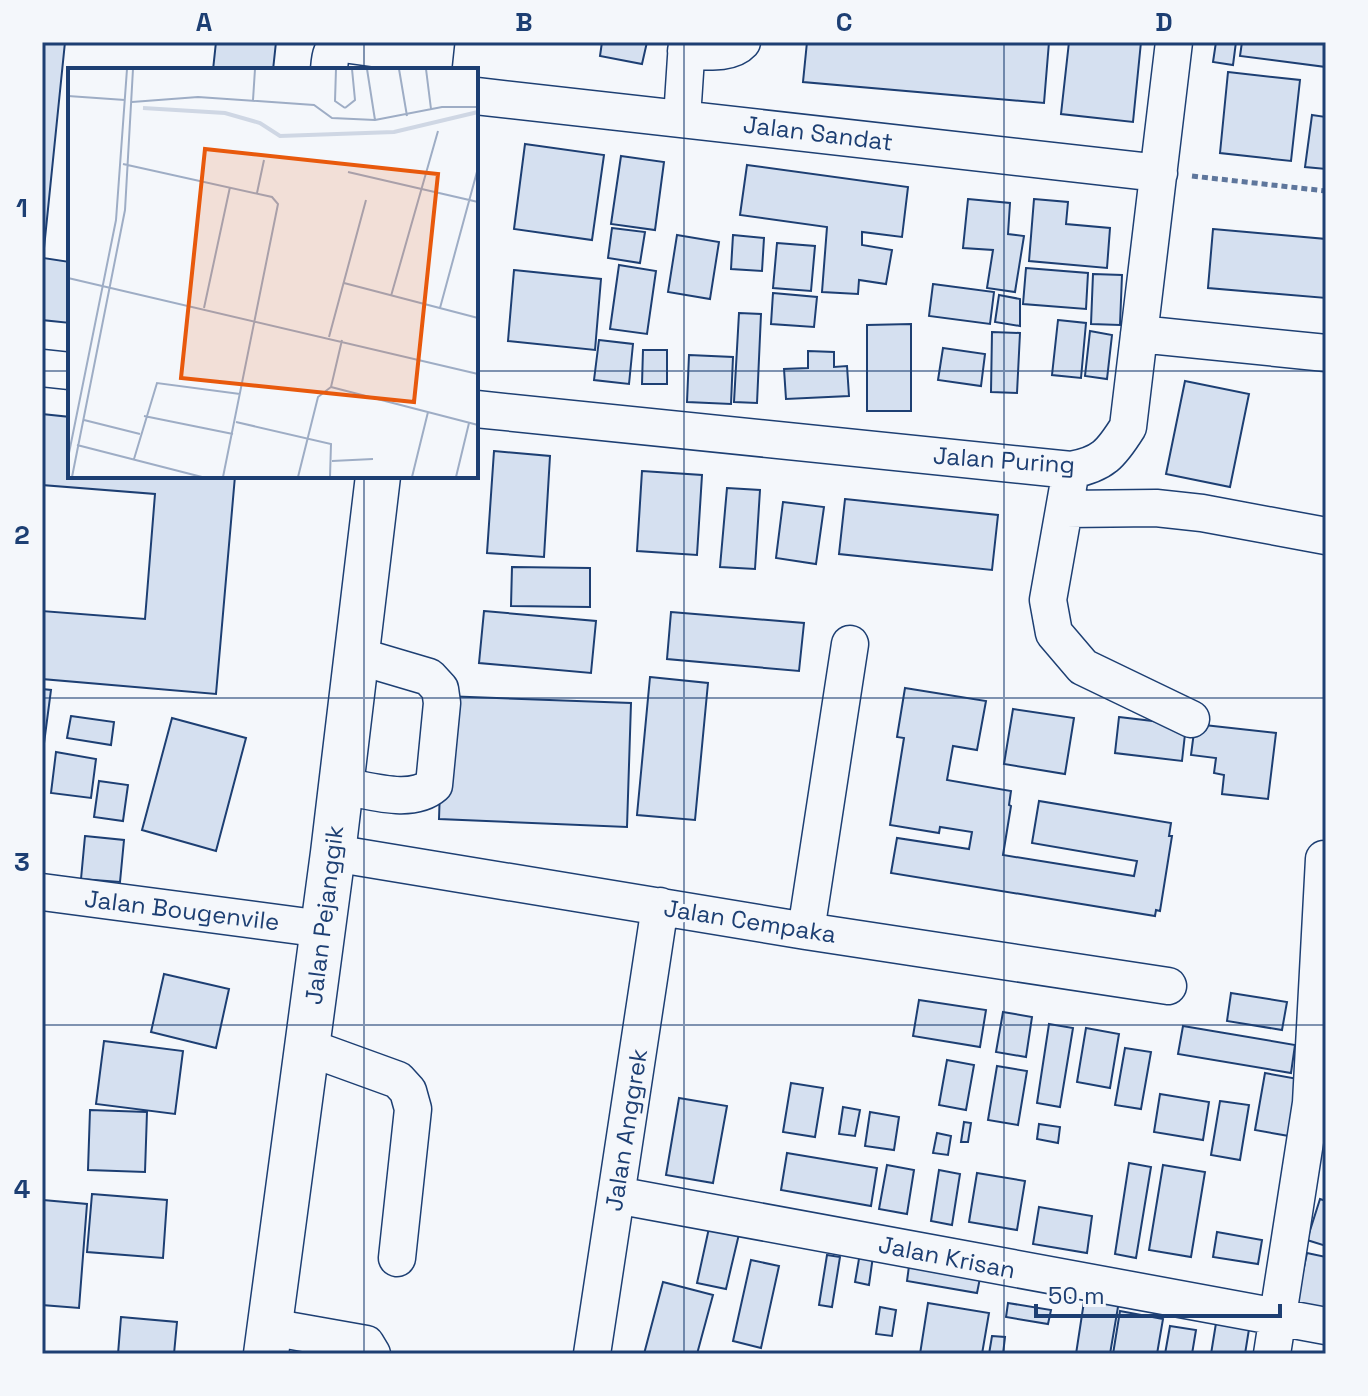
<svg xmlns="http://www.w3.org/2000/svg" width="1368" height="1396" viewBox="0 0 1368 1396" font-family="'Space Grotesk',sans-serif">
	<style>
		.building { fill: #d5e0f0; stroke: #1d3f73; stroke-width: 2 }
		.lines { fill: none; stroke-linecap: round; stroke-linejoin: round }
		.minor-casing { stroke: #1d3f73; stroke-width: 39 }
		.major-casing { stroke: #1d3f73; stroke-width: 47 }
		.path { stroke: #5e769c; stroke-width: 5; stroke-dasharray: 6 4; stroke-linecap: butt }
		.minor { stroke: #f4f7fb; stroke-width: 36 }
		.major { stroke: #f4f7fb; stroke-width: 44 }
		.grid { fill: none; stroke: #1d3f73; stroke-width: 2; stroke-opacity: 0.55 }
		.labels { text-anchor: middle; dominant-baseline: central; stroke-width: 6; stroke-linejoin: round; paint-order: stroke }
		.street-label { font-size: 24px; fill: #1d3f73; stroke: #f4f7fb }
		.inset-river { fill: none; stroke: #cfd7e4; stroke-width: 4 }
		.inset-road { fill: none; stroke: #9eadc5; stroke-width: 2 }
		.view { fill: #e8590c; fill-opacity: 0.15; stroke: #e8590c; stroke-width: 4 }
		.inset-edge { fill: none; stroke: #1d3f73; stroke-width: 4 }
		.neatline { fill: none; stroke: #1d3f73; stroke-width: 3 }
		.grid-label { font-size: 26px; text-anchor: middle; font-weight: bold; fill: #1d3f73 }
	</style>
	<rect width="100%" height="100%" fill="#f4f7fb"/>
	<path class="building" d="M42,42H65L43,258L70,262V323L42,320Z
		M216,42H276L273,70H213Z
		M602,42H647L642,64L600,56Z
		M807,42H1049L1044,103L803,82Z
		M1069,42H1141L1133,122L1061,114Z
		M1216,42H1236L1233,65L1213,62Z
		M1242,42H1326V67L1240,56Z
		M1228,72L1300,80L1291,161L1220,153Z
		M1312,115L1326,117V169L1305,167Z
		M525,144L604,155L592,240L514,229Z
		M621,156L664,162L655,230L611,224Z
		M747,165L908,187L902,237L862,232V245L892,250L886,284L859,280L858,294L822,292L827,227L740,215Z
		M968,199L1010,203L1008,234L1024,236L1015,292L987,288L993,250L963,248Z
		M1034,199L1068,202L1066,224L1110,228L1107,268L1029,261Z
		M612,228L645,232L640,263L608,258Z
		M1213,229L1326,239V298L1208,288Z
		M677,235L719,242L710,299L668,292Z
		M733,235L764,238L762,271L731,269Z
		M777,243L815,246L811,291L773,288Z
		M619,265L656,271L647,334L610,329Z
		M1026,268L1088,273L1086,309L1023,304Z
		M514,270L601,279L595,350L508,341Z
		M1093,274L1122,275L1120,325L1091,324Z
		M933,284L994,292L990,324L929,316Z
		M773,293L817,297L814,327L771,324Z
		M999,295L1020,299V326L995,322Z
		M739,313L761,314L757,403L734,402Z
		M1058,320L1086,323L1081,378L1052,375Z
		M911,324V411H867V325Z
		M1090,331L1112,335L1107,379L1085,376Z
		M992,332L1020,333L1017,393L991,392Z
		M599,340L633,344L629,384L594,380Z
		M943,348L985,354L981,386L938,380Z
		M643,350H667V384H642Z
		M808,351L834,352V367L847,366L849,396L786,399L784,369L808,368Z
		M689,355L733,357L731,404L687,402Z
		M1185,381L1249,394L1230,487L1166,474Z
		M42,414L70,417V476H235L216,694L42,679V611L145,619L155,494L42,485Z
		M494,451L550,456L544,557L487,553Z
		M642,471L702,475L697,555L637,551Z
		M727,488L760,490L755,569L720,567Z
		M845,499L998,515L992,570L839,554Z
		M783,502L824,507L816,564L776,558Z
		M512,567L590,568V607L511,606Z
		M484,611L596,621L591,673L479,663Z
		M671,612L804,623L799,671L667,659Z
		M650,677L708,683L695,820L637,815Z
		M905,688L986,701L977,750L953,746L947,780L1011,791L1009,805L1011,806L1003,855L1134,876L1137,861L1032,843L1039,801L1171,823L1169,836H1172L1160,911L1156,910L1155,916L891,873L897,838L969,849L972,832L940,827L939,833L890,825L904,738L897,737Z
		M42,689L51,690L43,751H42Z
		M443,696L631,703L627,827L439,819Z
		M1013,709L1074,718L1065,774L1004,764Z
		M71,716L114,722L111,745L67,738Z
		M1119,717L1186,725L1182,761L1115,753Z
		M172,718L246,738L216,851L142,830Z
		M1195,724L1276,733L1268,799L1222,794L1224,775L1214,773L1216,758L1191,755Z
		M56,752L96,759L91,798L51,793Z
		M99,781L128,785L123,821L94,817Z
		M85,836L124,840L120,882L81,879Z
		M164,974L229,989L216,1048L151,1032Z
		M1231,993L1287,1002L1282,1030L1227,1021Z
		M919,1000L986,1010L980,1047L913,1036Z
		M1003,1012L1032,1017L1026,1057L996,1052Z
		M1049,1024L1073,1028L1060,1107L1037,1103Z
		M1183,1026L1295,1045L1291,1073L1178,1054Z
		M1086,1028L1119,1034L1110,1088L1077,1082Z
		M104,1041L183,1051L175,1114L96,1104Z
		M1125,1048L1151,1052L1141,1109L1115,1105Z
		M947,1060L974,1065L966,1110L939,1105Z
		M997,1066L1027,1071L1018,1125L988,1120Z
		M1265,1073L1298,1079L1289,1136L1255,1130Z
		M791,1083L823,1088L815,1137L783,1132Z
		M1160,1094L1209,1102L1203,1140L1154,1132Z
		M679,1098L727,1106L713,1183L666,1175Z
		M1220,1101L1249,1105L1240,1160L1211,1155Z
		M843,1107L860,1110L855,1136L839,1134Z
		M90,1110L147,1112L145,1172L88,1170Z
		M870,1112L899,1117L894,1150L865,1146Z
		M964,1122L971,1123L968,1142H961Z
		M1039,1124L1060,1127L1058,1143L1037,1139Z
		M937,1133L951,1136L948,1155L933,1153Z
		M787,1153L877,1168L871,1206L781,1190Z
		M1129,1163L1151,1167L1136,1258L1115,1254Z
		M887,1165L914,1170L907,1214L879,1209Z
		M1163,1165L1205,1172L1191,1257L1149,1250Z
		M939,1170L960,1174L952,1225L931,1221Z
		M977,1173L1025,1181L1017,1230L969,1222Z
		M92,1194L167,1200L163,1258L87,1252Z
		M1320,1199L1326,1201V1246L1307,1240Z
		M43,1200L87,1204L79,1308L42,1305Z
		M1039,1207L1092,1216L1087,1253L1033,1244Z
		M709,1228L739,1234L726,1289L697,1283Z
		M1217,1232L1262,1240L1258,1264L1213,1257Z
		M860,1253L873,1256L869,1285L855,1282Z
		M1307,1253L1326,1257V1321L1294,1314Z
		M827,1255L840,1257L832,1307L819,1305Z
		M751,1260L779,1266L761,1348L733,1341Z
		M909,1266L980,1278L977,1293L907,1281Z
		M663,1282L713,1295L697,1354H644Z
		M1085,1295L1119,1301L1110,1354H1076Z
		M928,1303L989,1313L982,1354H920Z
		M1008,1303L1051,1310L1048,1324L1006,1317Z
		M880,1307L896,1310L892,1336L876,1334Z
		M1120,1311L1163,1319L1157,1354H1113Z
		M121,1317L177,1322L174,1354H118Z
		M1217,1317L1250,1323L1245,1354H1211Z
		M1170,1326L1196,1330L1192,1354H1165Z
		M992,1336L1005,1337L1003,1354H989Z"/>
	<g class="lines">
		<defs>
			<path id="minor" d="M686,51C704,51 730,55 742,42
				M329,70C330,57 330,48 343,44L430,56
				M476,96L1159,173
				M682,118L687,42
				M1139,334L1326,353
				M42,368L70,371
				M476,409L1071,470C1103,464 1111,454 1128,427L1174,42
				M1071,470L1048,600L1054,633L1083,667L1191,719
				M1066,509L1156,508L1202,513L1326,536
				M341,786C369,790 411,805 434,785L442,703L440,689L429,677L358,656
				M333,853L806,931L1168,986
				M42,892L323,929
				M806,931L850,644
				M307,1047L398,1080L408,1091L413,1109L397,1258
				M616,1195L1326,1326
				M270,1327L366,1344L372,1354
				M592,1354L660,906
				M1272,1354L1311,1103L1324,859"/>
			<path id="major" d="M429,70L432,42
				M266,1354L333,853L378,476"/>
		</defs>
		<use href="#minor" class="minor-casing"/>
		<use href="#major" class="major-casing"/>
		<path class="path" d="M1192,176L1326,191"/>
		<use href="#minor" class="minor"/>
		<use href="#major" class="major"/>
	</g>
	<path class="grid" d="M364,42V70M684,42V1354M1004,42V1354M42,371H70M476,371H1326M364,476V1354M42,698H1326M42,1025H1326"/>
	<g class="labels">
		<g class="street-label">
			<text transform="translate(818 133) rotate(7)">Jalan Sandat</text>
			<text transform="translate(1004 460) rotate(4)">Jalan Puring</text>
			<text transform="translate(182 910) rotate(7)">Jalan Bougenvile</text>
			<text transform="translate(324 915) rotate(-83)">Jalan Pejanggik</text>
			<text transform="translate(750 921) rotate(9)">Jalan Cempaka</text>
			<text transform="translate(626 1130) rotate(-81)">Jalan Anggrek</text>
			<text transform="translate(947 1257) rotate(11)">Jalan Krisan</text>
		</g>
	</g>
	<g transform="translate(68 68)">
		<rect width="410" height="410" fill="#f4f7fb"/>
		<path class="inset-river" d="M75,40L157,45L192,55L212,68L326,64L410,44"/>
		<path class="inset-road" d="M268,1L267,33L277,40M299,1L307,52M331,1L339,48M358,1L363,41M0,28L57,32M185,32L187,1M64,34L130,29L246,37L264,50L307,52L374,39H410M277,40L287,32L284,1M55,96L204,129L210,136L155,409M280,104L410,134M189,125L196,92M0,210L410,306M276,215L410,250M323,228L370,63M136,240L162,119M372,240L410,100M261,269L298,132M263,319L410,357M76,348L165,366M16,352L72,366M168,354L263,376L262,409M9,377L134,409M0,390L48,152L59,1M66,391L89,315L172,326M264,393L305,391M4,409L57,142L65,1M230,409L250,329L263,319L274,272M344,409L360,344M388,409L401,355"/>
		<path class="view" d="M137,81L370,106L346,334L113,310Z"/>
		<rect width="410" height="410" class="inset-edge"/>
	</g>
	<rect width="1368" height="1396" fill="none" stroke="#f4f7fb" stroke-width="88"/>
	<path d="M1036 1304v12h244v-12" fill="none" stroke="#1d3f73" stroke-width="4"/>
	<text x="1048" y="1304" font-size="24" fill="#1d3f73" stroke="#f4f7fb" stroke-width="6" paint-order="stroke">50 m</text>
	<rect x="44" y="44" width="1280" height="1308" class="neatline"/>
	<g class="grid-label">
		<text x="204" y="31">A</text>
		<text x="524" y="31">B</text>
		<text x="844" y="31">C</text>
		<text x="1164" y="31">D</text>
		<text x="22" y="217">1</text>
		<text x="22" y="544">2</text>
		<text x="22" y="871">3</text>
		<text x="22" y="1198">4</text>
	</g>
</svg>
